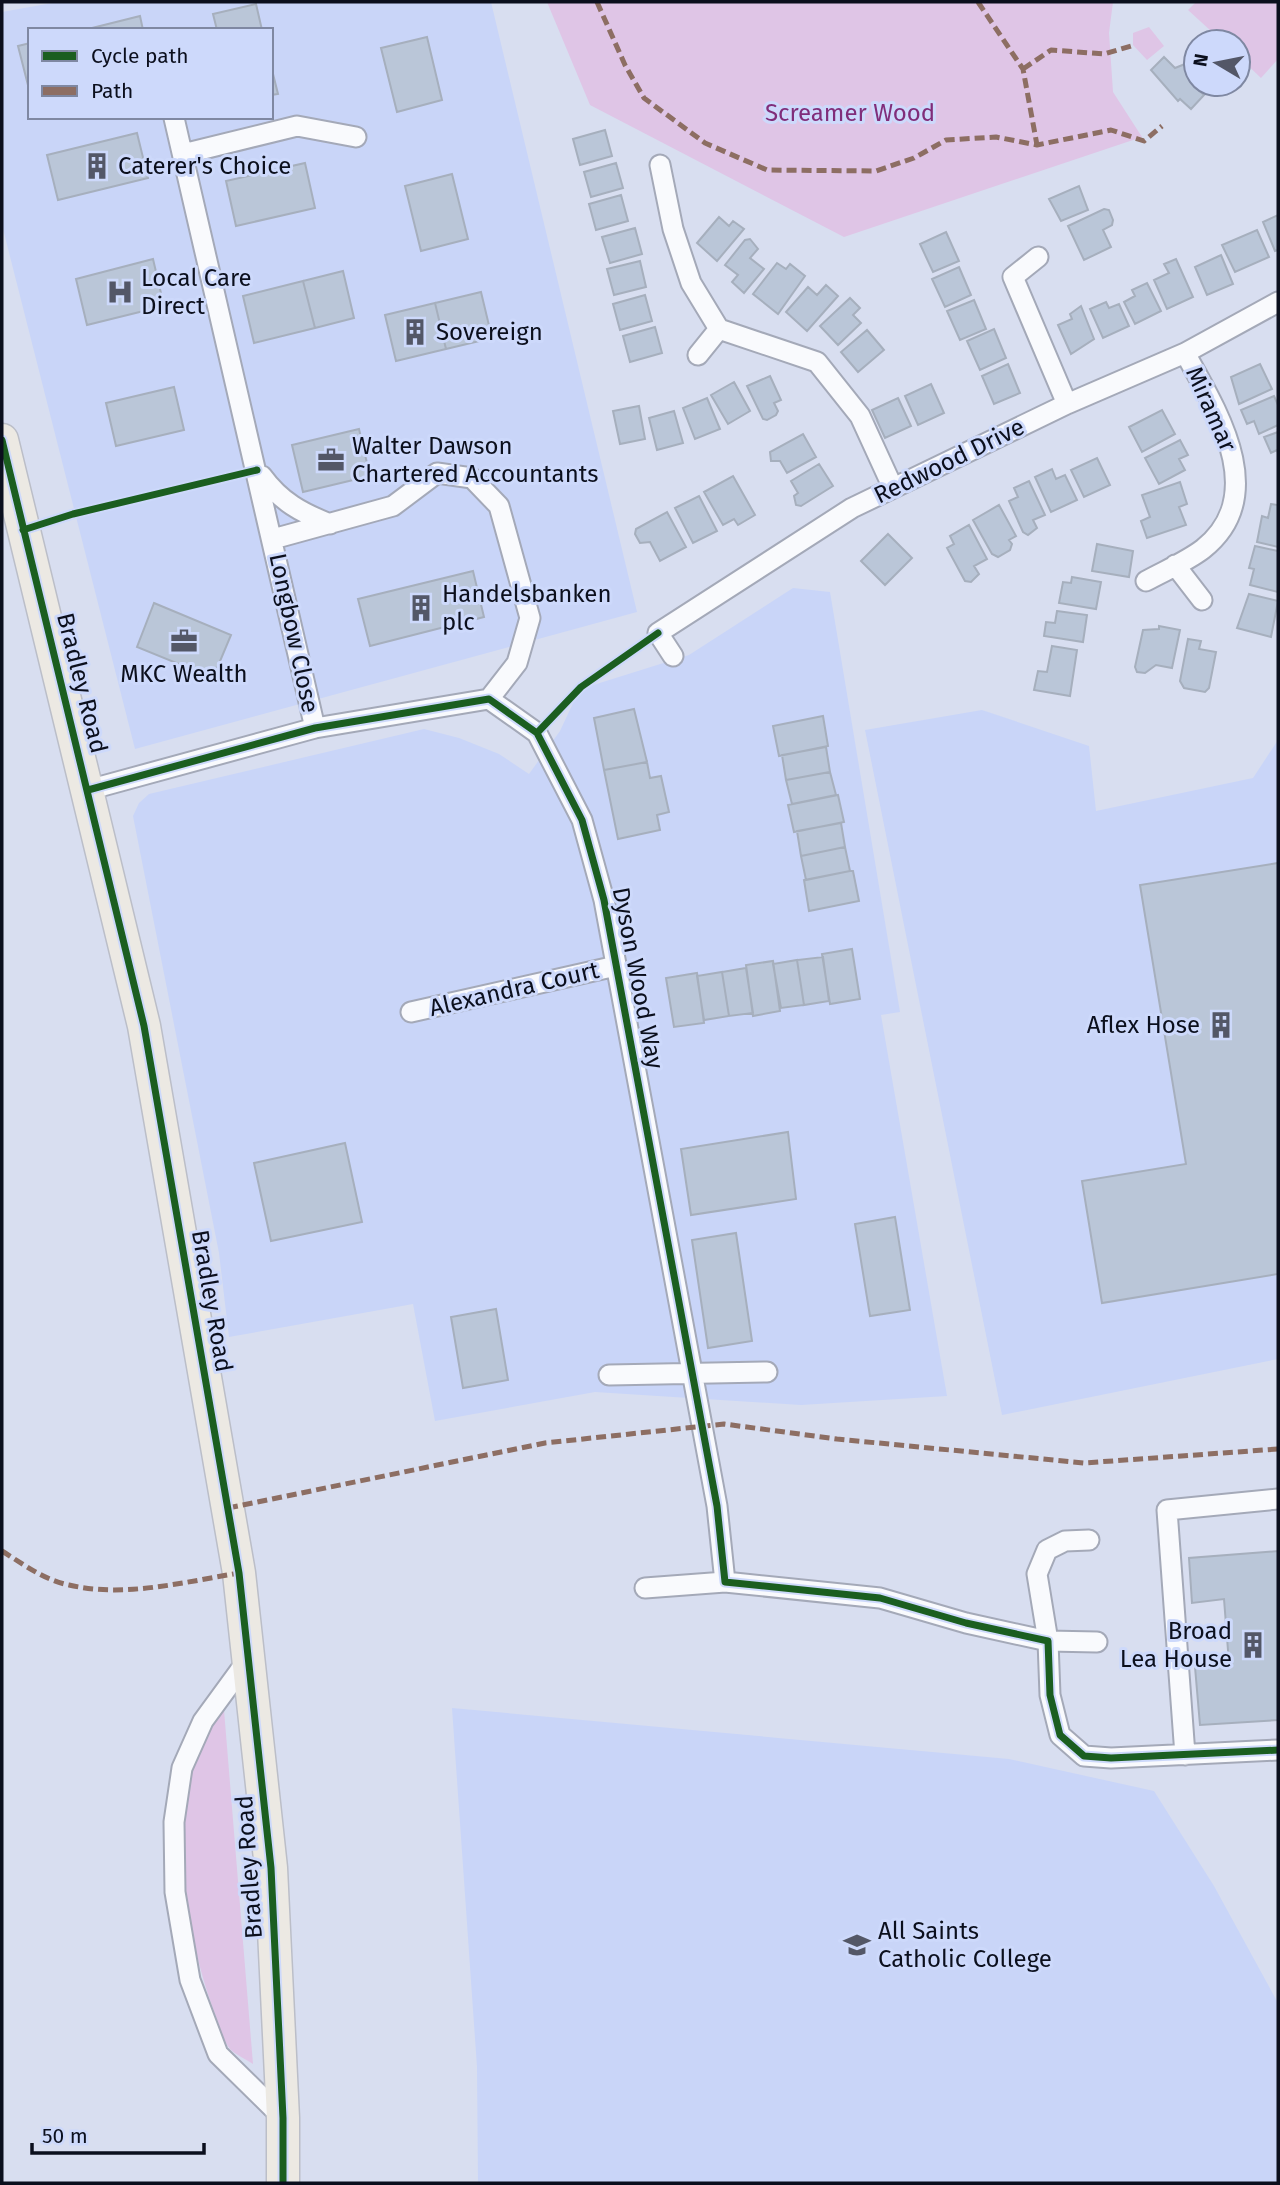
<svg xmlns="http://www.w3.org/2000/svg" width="1280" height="2185" viewBox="0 0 1280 2185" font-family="'Fira Sans',sans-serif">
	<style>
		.built { fill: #c9d5f8; fill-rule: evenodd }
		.green { fill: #dfc5e6 }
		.building { fill: #bac6d8; stroke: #a6afbd; stroke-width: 2 }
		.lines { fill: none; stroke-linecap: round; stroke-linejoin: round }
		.minor-casing { stroke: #a4a9b8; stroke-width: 23 }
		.primary-casing { stroke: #bbbec8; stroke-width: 35 }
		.minor { stroke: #f9fafd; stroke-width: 19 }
		.primary { stroke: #ece9e3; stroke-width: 32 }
		.quiet { stroke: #8d6e63; stroke-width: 5; stroke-dasharray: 10 5; stroke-linecap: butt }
		.cycleway-casing { stroke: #cdd9fb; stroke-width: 11 }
		.cycleway { stroke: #1b5e20; stroke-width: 7 }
		.labels { text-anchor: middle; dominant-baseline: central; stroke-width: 6; stroke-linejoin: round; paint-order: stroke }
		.park-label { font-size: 24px; fill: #802d7a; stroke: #cdd9fb }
		.poi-label { font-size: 24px; fill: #0b0f1d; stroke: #cdd9fb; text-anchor: start }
		.street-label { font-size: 24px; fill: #0b0f1d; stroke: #cdd9fb }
	</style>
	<rect width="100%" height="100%" fill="#d8def0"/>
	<path class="built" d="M58,2H491L637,612L135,749L2,225V12ZM30,30H271V117H30Z
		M793,588L830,592L900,1012L881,1015L947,1396L801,1405L595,1392L435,1421L413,1304L229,1337L219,1253L133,816L139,803L149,794L424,729L459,738L499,754L529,774L560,731L574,701L587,687L689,655Z
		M982,710L1089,746L1096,811L1253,778L1278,740V1359L1002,1415L865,730Z
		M452,1708L1009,1759L1154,1791L1214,1886L1278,2003V2183H478L477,2067Z"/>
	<path class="green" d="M547,2H1113L1109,33L1113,92L1142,137L844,237L590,105Z
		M1196,2H1278V59L1261,78L1238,56V42H1223L1188,10Z
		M1149,27L1164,46L1147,60L1133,45V33Z
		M224,1710L253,2064C246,2059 236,2055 230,2049C223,2041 219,2024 215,2014C190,1948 173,1852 188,1782C194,1754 208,1733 224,1710Z"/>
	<path class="building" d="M256,4L262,30H217L213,14Z
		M140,16L143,30H84Z
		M427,37L442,100L397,112L381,48Z
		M30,43V93L18,46Z
		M1164,57L1175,68L1185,64L1196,75L1192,84L1204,95L1191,109L1180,99L1178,101L1151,70Z
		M271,66L278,94L271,95Z
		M605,130L612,156L580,165L573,139Z
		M137,133L148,178L58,200L47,155Z
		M305,163L315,208L236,226L226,181Z
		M616,163L623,188L591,197L584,172Z
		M452,174L468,239L421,251L405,186Z
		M1079,186L1088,210L1061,221L1049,199Z
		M621,195L628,221L596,230L589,204Z
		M1104,209L1109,210L1113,220L1112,225L1103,230L1111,247L1084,260L1068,226Z
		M1278,215V250L1275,251L1263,222Z
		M719,217L729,226L733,221L744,229L717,261L697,243Z
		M635,228L642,254L610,263L602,237Z
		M1257,230L1269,257L1235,272L1222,245Z
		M946,232L959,261L933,272L920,244Z
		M750,239L758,249L750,258L764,269L744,293L732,282L738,275L725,265L745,240Z
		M1221,255L1233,284L1207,295L1195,267Z
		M153,259L164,306L87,325L76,279Z
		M1176,259L1193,297L1167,309L1154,280L1169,273L1164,264Z
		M640,261L646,287L614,295L607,269Z
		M777,263L786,269L790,264L805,276L778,314L753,294Z
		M959,267L971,295L945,307L932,279Z
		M343,271L354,318L315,328L303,281Z
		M303,281L315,328L254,343L243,296Z
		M1147,283L1161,311L1135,324L1124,302L1135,296L1132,290Z
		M826,285L838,296L807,331L786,312L808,287L817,295Z
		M481,292L492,338L446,349L435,303Z
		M645,295L652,321L620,330L613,304Z
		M850,298L860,308L853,315L861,323L838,345L820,326Z
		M974,300L986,329L960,340L947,311Z
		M1106,302L1109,308L1119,304L1129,326L1103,338L1090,309Z
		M435,303L446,349L396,361L385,315Z
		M1081,306L1094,339L1071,354L1058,325L1072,319L1070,314Z
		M655,327L662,353L630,362L623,336Z
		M994,329L1006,358L980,370L967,341Z
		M867,330L884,350L858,372L841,352Z
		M1008,364L1020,393L994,404L982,376Z
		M1260,364L1272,389L1239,404L1231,377Z
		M770,376L781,400L774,403L778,411L776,415L767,420L763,419L747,386Z
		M734,382L750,411L728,424L711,395Z
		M931,384L944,413L918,425L905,396Z
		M174,387L184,430L116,446L106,403Z
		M1274,396L1278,405V425L1259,434L1254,421L1247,424L1241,410Z
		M707,398L720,429L695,439L683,408Z
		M898,398L911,426L885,438L872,410Z
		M639,406L645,439L620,444L613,411Z
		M1162,410L1175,434L1142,452L1129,427Z
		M674,411L683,443L657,450L649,418Z
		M359,429L370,476L303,492L292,445Z
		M1278,432V453L1277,450L1271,453L1264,437Z
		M803,434L816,457L787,473L780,461H771L770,452Z
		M1180,440L1188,455L1179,459L1185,470L1159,484L1145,458Z
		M1097,458L1110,485L1084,497L1071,470Z
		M819,464L833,486L801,506L796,505L794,496L798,493L791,481Z
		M1052,469L1056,479L1065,475L1077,500L1051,512L1035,477Z
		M733,476L755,515L738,525L734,519L723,525L704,492Z
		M1029,481L1045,515L1033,520L1037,528L1028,535L1023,532L1009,501L1018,497L1014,488Z
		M1180,482L1187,504L1179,507L1186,525L1147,538L1141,521L1150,517L1142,495Z
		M699,496L717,531L693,543L675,508Z
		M1271,504L1278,505V547L1257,542L1262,516L1268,518Z
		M999,505L1016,536L1009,540L1012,544L1010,550L998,557L992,554L973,520Z
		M667,512L686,547L660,561L650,542L640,543L635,534L636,529Z
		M969,525L987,559L974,566L979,574L971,582L965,581L947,548L954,544L950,536Z
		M888,534L912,558L885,585L861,561Z
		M1097,544L1133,551L1129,577L1092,571Z
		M1255,546L1278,551V592L1250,585L1254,569L1249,568Z
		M473,571L484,617L370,646L358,599Z
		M1072,577L1101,582L1096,609L1059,603L1063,582L1071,583Z
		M1249,594L1278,601L1271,637L1237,628Z
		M154,603L231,635L213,678L137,647Z
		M1057,611L1087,615L1083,642L1044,636L1046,622L1055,623Z
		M1159,626L1180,630L1172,668L1156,665L1145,673L1137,672L1135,667L1143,630L1159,629Z
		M1188,639L1201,641L1199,649L1216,652L1209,688L1205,692L1184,688L1180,681Z
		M1052,646L1077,650L1070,696L1034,690L1038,671L1047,672Z
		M634,709L647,762L604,770L594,718Z
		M823,716L828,746L779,756L773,726Z
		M826,747L830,772L786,780L782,755Z
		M647,762L650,778L661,776L669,812L657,815L660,830L618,839L604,770Z
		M830,772L836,795L792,804L786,780Z
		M838,795L844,822L794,832L788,805Z
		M841,823L845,847L801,856L797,831Z
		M845,847L850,871L806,880L801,856Z
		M1278,863V1274L1102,1303L1082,1181L1186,1164L1140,885Z
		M850,871H853L859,901L809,911L804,880Z
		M852,949L860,999L830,1004L822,954Z
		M823,957L829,1001L804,1005L797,960Z
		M797,960L804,1005L781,1008L773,964Z
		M773,961L780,1011L753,1016L746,965Z
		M746,968L753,1013L729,1016L722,972Z
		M722,972L729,1016L704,1020L697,976Z
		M697,973L704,1023L674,1027L666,978Z
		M788,1132L796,1199L691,1215L681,1149Z
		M345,1143L362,1222L271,1241L254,1163Z
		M895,1217L910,1310L870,1316L855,1224Z
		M736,1233L752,1341L708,1348L692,1240Z
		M496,1309L508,1380L463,1388L451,1317Z
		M1278,1551V1720L1200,1725L1195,1667L1229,1663L1224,1599L1192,1603L1189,1558Z"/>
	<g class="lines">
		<defs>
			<path id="minor" d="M174,118L315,728
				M183,154L297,126L356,137
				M660,165L673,229L691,283L719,329L817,362L860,416L893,488
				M1038,257L1013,277L1067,404
				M698,355L719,329
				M262,476C281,502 302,513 330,524
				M273,539L393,506L437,473L472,478L499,506L530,618L517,663L489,699
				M1175,565L1202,600
				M1146,581C1164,571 1186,562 1203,549C1271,495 1216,409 1185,353
				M673,656L658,633L852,508L1067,404L1185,353L1278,302
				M88,790L315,728L489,699L537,733L582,820L604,900L717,1506L725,1582L880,1598L966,1623L1048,1641L1050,1695L1060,1735L1084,1756L1111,1758L1278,1750
				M411,1012L616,966
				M609,1375L767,1372
				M1089,1540L1065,1541L1047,1550L1037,1574L1048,1641L1097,1642
				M645,1588L725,1582
				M249,1658L203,1721L182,1768L174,1822L175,1892L190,1980L218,2054L283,2118
				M1185,1755L1167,1510L1278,1499"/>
			<path id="primary" d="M2,440L144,1026L239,1573L271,1868L283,2118V2183"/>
		</defs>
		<use href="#minor" class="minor-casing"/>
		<use href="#primary" class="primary-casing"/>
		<use href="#minor" class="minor"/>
		<use href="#primary" class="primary"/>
		<path class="quiet" d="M597,2L625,65L644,98L705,143L767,170L876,171L914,158L946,140L996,137L1037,145L1111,130L1144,141L1162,126
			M978,2L1023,69L1037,145
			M1023,69L1051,50L1104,54L1131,46
			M228,1508L545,1443L724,1424L837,1439L1084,1463L1278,1449
			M2,1551C23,1564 44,1580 69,1585C124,1598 184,1582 239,1573"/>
		<defs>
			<path id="cycleway" d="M2,440L144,1026L239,1573L271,1868L283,2118V2183
				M23,530L73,514L257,470
				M537,733L581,687L658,633
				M88,790L315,728L489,699L537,733L582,820L604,900L717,1506L725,1582L880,1598L966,1623L1048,1641L1050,1695L1060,1735L1084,1756L1111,1758L1278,1750"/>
		</defs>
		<use href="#cycleway" class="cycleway-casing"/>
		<use href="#cycleway" class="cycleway"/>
	</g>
	<defs>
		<symbol id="building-bare" viewBox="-9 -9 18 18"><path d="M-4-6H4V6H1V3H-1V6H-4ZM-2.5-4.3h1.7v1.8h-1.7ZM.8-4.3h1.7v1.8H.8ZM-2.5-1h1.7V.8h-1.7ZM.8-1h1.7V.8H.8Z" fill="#535767" stroke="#cdd9fb" stroke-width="2.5" paint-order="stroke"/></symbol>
		<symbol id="hospital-bare" viewBox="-9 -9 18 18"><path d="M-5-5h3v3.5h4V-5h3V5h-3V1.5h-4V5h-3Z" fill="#535767" stroke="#cdd9fb" stroke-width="2.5" paint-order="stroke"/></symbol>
		<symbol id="office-bare" viewBox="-9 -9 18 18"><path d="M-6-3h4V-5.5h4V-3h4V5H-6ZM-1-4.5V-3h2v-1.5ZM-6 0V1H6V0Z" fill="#535767" stroke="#cdd9fb" stroke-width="2.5" paint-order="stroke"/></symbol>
		<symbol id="school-bare" viewBox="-9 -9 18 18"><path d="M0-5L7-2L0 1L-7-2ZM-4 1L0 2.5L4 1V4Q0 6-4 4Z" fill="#535767" stroke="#cdd9fb" stroke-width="2.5" paint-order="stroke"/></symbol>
	</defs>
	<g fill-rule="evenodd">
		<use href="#building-bare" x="78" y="147" width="38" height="38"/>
		<use href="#hospital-bare" x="101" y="273" width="38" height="38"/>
		<use href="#building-bare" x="396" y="313" width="38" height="38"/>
		<use href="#office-bare" x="312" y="441" width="38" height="38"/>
		<use href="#building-bare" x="402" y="589" width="38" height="38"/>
		<use href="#office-bare" x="165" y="622" width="38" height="38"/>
		<use href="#building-bare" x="1202" y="1006" width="38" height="38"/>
		<use href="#building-bare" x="1234" y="1626" width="38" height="38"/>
		<use href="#school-bare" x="838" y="1926" width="38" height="38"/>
	</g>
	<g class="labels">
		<g class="park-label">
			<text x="850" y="113">Screamer Wood</text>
		</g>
		<g class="poi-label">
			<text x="118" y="166">Caterer's Choice</text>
			<text x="141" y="278">Local Care<tspan x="141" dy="28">Direct</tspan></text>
			<text x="436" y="332">Sovereign</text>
			<text x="352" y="446">Walter Dawson<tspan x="352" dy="28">Chartered Accountants</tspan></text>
			<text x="442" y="594">Handelsbanken<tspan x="442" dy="28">plc</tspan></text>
			<text x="184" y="674" text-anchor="middle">MKC Wealth</text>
			<text x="1200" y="1025" text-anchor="end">Aflex Hose</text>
			<text x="1232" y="1631" text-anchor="end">Broad<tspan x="1232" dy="28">Lea House</tspan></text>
			<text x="878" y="1931">All Saints<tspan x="878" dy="28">Catholic College</tspan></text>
		</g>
		<g class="street-label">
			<text transform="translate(1211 409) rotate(66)">Miramar</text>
			<text transform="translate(949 461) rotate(-26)">Redwood Drive</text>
			<text transform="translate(294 633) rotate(78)">Longbow Close</text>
			<text transform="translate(82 683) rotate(76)">Bradley Road</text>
			<text transform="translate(638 978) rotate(79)">Dyson Wood Way</text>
			<text transform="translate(514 989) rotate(-13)">Alexandra Court</text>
			<text transform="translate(212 1301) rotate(80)">Bradley Road</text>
			<text transform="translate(249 1867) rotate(-94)">Bradley Road</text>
		</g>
	</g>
	<rect width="1280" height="2185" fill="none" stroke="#0b0f1d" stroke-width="7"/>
	<rect x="28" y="28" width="245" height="91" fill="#cdd9fb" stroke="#7f88a2" stroke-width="2"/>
	<rect x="42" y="51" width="35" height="10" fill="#1b5e20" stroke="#7f88a2" stroke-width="2"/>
	<text x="91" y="63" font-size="21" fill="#0b0f1d">Cycle path</text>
	<rect x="42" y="86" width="35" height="10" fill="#8d6e63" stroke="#7f88a2" stroke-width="2"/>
	<text x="91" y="98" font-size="21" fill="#0b0f1d">Path</text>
	<g transform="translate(1217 63) rotate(280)"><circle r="33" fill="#cdd9fb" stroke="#7f88a2" stroke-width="2"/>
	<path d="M0-5L12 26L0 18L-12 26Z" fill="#535767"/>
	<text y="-10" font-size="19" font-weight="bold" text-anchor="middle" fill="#0b0f1d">N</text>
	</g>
	<path d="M32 2143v10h172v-10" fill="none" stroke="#0b0f1d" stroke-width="3.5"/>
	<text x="42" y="2143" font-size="21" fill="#0b0f1d" stroke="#cdd9fb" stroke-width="5" paint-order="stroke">50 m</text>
</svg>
